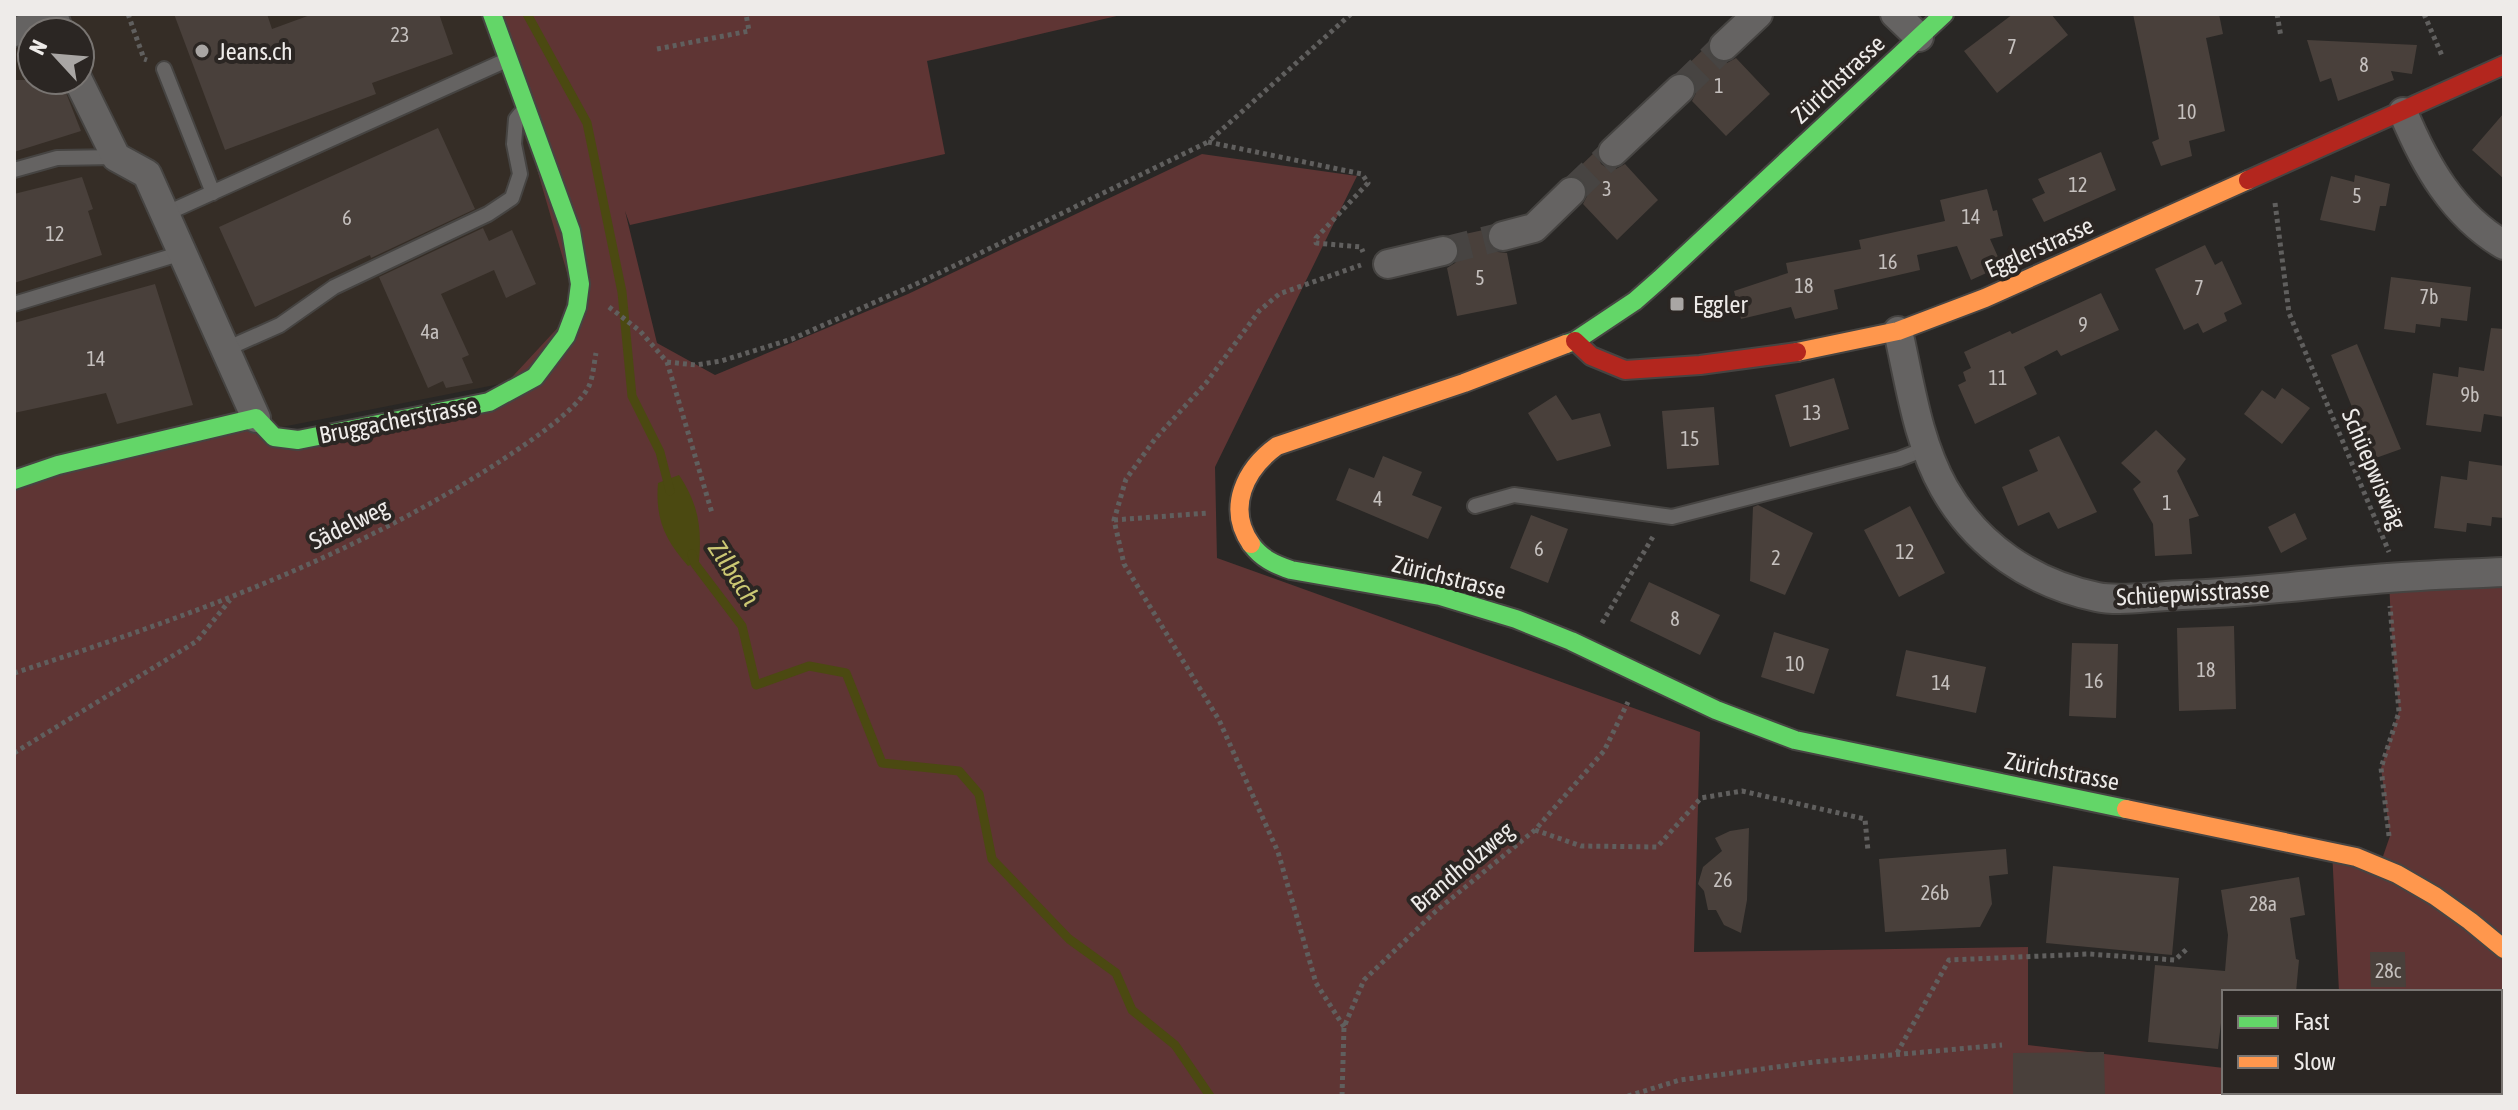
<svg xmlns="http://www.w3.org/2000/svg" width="2518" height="1110" viewBox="0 0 2518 1110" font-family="'Asap Condensed',sans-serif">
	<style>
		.built { fill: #352d26; fill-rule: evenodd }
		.green { fill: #5f3534 }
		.water { fill: #4b4911 }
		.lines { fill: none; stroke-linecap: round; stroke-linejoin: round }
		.stream { stroke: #4b4911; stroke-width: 9 }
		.building { fill: #49403b }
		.street-tunnel { stroke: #474442; stroke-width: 28; stroke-dasharray: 28 14; stroke-linecap: butt }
		.lane-casing { stroke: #464442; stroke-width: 18 }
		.street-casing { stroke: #464442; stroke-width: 32 }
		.fast-casing { stroke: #464442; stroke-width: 22 }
		.slow-casing { stroke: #464442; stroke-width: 22 }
		.jam-casing { stroke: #464442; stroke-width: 22 }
		.path { stroke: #605f5e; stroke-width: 5; stroke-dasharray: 4 4; stroke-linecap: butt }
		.lane { stroke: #656362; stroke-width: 14 }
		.street { stroke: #656362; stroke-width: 28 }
		.fast { stroke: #63d668; stroke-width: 18 }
		.slow { stroke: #ff974d; stroke-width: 18 }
		.jam { stroke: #b3261e; stroke-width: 18 }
		.poi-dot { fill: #a9a6a4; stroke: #2b2623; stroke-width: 3 }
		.labels { text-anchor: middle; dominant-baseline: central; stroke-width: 8; stroke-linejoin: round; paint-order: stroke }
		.number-label { font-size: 20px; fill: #c5c0be }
		.poi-label { font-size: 24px; fill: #eeebe9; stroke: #2b2623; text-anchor: start }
		.street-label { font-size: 24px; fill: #eeebe9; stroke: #2b2623 }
		.water-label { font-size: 26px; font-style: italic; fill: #cbc873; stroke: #2b2623 }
	</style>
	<rect width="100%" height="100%" fill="#292725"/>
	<path class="built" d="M72,14H487L580,284L535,377L14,480V30ZM32,32H80V80H32Z"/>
	<path class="green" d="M492,14H1125L927,61L945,154L630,225L625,211L657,343L715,375L908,294L1202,154L1357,176L1215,467L1217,558L1700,732L1694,952L2028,947V1045L2224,1068V1092H2500V992H2339L2332,850L2380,865L2390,836L2381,768L2399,711L2391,626L2389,578L2504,572V1096H14V480L256,418L274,437L489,402L577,307Z"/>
	<path class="water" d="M679,475C698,504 702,526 699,561L688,566C665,540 655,519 658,483Z"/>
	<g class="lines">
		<path class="stream" d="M527,14L587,123L622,292L632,396L660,452L670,491
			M692,554L695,564L742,626L756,685L809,666L846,673L882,763L959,771L979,794L992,859L1069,939L1116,973L1132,1010L1175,1045L1210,1096"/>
	</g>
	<path class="building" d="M174,14H267L272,29L313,14H439L453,54L372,83L376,94L225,150Z
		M2013,14H2051L2068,35L1997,93L1964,51Z
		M2133,14H2219L2223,34L2206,38L2225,131L2189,141L2192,156L2161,166L2152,142L2159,139Z
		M2307,40L2417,45L2412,74L2391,71L2394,80L2338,101L2331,78L2320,82Z
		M1707,46L1711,57L1718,62L1727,63L1736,58L1770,94L1726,136L1692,101L1696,93V84L1692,77L1680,72Z
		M14,80H61L81,131L14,152Z
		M2504,113V179L2472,150Z
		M438,128L475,209L371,258L370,255L255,307L219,227Z
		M1596,151L1601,164L1607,168L1616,169L1625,164L1658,200L1617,240L1583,204L1587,196L1588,189L1584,181L1571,175Z
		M2101,152L2116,190L2044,222L2032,199L2045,193L2038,179Z
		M2355,175L2390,184L2386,206H2380L2375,231L2320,220L2331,176L2354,182Z
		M82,177L93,209L88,211L102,255L14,283V194Z
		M1987,189L1993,211L1997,210L2003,236L1990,239L2002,266L1971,280L1957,246L1917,255L1920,270L1834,290L1838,309L1795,319L1791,307L1741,319L1734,291L1788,273L1786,263L1861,249L1859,240L1945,221L1940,200Z
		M483,228L489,241L512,230L536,284L506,298L494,270L441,294L469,355L462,358L473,383L446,388L443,381L428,388L379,277Z
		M1488,229L1486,239L1490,247L1498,252L1507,253L1517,304L1457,316L1447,268L1455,263L1459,257L1460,248L1451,237Z
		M2205,245L2215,265L2222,261L2242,304L2224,313L2227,321L2203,333L2198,323L2184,330L2155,269Z
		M2391,277L2471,287L2467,321L2441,318L2440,327L2416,324L2415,333L2384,329Z
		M155,284L193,405L117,424L106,393L14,413V323Z
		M2101,293L2119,330L2061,356L2057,350L2024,367L2037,394L1975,424L1958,385L1966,381L1963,372L1971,368L1964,352L2010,331L2012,334Z
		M2491,328L2504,329V417L2484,414L2481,432L2426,425L2433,373L2458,377L2459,367L2484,371Z
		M2357,344L2401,449L2373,459L2331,355Z
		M1834,378L1849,429L1790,447L1775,395Z
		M2282,388L2310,408L2282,444L2244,414L2262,390L2275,399Z
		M1556,395L1572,420L1600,413L1611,446L1557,461L1528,413Z
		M1714,407L1719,465L1667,469L1662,411Z
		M2156,430L2186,459L2177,471L2199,516L2189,519L2192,554L2155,556L2153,524L2133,489L2141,482L2121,463Z
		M2059,436L2097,512L2058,529L2049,512L2018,526L2002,487L2038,471L2029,450Z
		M1383,456L1422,472L1412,495L1442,507L1428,539L1336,500L1349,468L1374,478Z
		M2469,461L2504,466V518L2492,517L2491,526L2467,523L2466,532L2434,528L2441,476L2467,480Z
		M1758,505L1813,533L1785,595L1750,581L1753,507Z
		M1910,506L1945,573L1899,597L1864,530Z
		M2295,513L2307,539L2281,553L2268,527Z
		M1531,515L1568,529L1548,583L1510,568Z
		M1649,582L1720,615L1700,655L1630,621Z
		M2234,626L2236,709L2179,711L2177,628Z
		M1774,632L1829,649L1814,694L1761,677Z
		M2072,643L2118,644L2116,718L2069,716Z
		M1906,650L1986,667L1976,713L1896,696Z
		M1749,828L1747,900L1741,933L1724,925L1716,910H1708L1704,891L1698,884L1703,867L1722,851L1715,838L1730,831Z
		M2006,849L2008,874L1989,876L1992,904L1980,927L1885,932L1879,859Z
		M2053,866L2179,878L2172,955L2046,943Z
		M2299,877L2305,915L2290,918L2296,959L2299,960L2296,992H2224V1023H2221L2218,1049L2148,1042L2155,965L2225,971L2228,935L2221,890Z
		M2370,952H2405L2406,987H2371Z
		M2104,1052L2105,1096H2013V1053Z"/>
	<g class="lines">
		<path class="street-tunnel" d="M1680,89L1724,46
			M1571,192L1613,152
			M1443,251L1503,236"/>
		<defs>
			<path id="lane" d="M164,69L213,193
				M14,170L57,158L116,157
				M165,214L509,59
				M14,304L182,253
				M226,349L280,325L334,287L488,214L512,198L520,174L514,144L516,119L520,114
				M1475,506L1514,495L1672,517L1899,459L1925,449"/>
			<path id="street" d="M1895,14L1919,37
				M14,32L55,20L59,32
				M1724,46L1758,14
				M78,80L116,157L147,174L256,418
				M2403,112C2425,165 2453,215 2504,245
				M1613,152L1680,89
				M1503,236L1534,228L1571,192
				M1388,264L1443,251
				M1898,331C1910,383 1917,440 1944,488C1977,546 2031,583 2097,597C2119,602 2158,596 2182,595C2251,593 2319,583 2388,578C2427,575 2466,574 2504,572"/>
			<path id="fast" d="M1566,344L1575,341L1635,301L1660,279L1944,14
				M14,480L58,465L256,418L274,437L298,440L489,402L535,377L566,336L577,307L580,284L571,231L492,14
				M1251,544C1262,559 1274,564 1291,570L1440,596L1516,619L1571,641L1716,710L1795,740L2126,809"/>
			<path id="slow" d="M1797,352L1898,331L1985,298L2248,180
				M1251,544C1226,508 1245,469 1277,446L1464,383L1566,344
				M2126,809L2356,857L2397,874L2435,896L2470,921L2504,949"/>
			<path id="jam" d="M2248,180L2504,65
				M1575,341L1591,356L1625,370L1700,365L1797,352"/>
		</defs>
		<use href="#lane" class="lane-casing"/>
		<use href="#street" class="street-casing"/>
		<use href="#fast" class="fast-casing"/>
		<use href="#slow" class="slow-casing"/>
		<use href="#jam" class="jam-casing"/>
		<path class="path" d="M128,14L144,59L147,60
			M1351,14L1208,142L1362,174L1368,183L1316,238V243L1361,247L1363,252
			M2277,14L2281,37
			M2424,14L2443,58
			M657,49L749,31L746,14
			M2275,203L2289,313L2389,552
			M609,307L640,331L667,362L712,513
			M667,362L696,365L721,361L792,339L925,280L1208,142
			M1114,520L1208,513
			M1602,623L1654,535
			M14,673C185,618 347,560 499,462C523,446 574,413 588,388C593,379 594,363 596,353
			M14,753L197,641L230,600
			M1535,830L1581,846L1657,847L1701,798L1742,791L1865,819L1868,851
			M2389,836L2381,768L2399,712L2390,606
			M1344,1027L1316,983L1278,852L1219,720L1124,564L1114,520L1126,479L1155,439L1206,383L1259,311L1279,294L1361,265
			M1897,1053L1949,960L2089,954L2175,960L2189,947
			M1342,1096L1344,1027L1364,980L1436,911L1535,830L1604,751L1628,702
			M1628,1096L1680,1080L1814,1062L2002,1045"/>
		<use href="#lane" class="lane"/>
		<use href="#street" class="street"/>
		<use href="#fast" class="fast"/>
		<use href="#slow" class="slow"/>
		<use href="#jam" class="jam"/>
	</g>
	<g class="poi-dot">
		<circle cx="202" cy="51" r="8"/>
		<rect x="1669" y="296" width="16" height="16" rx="4"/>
	</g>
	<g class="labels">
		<g class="number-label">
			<text x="400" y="34">23</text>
			<text x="2012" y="46">7</text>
			<text x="2364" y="64">8</text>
			<text x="1719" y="85">1</text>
			<text x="2187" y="111">10</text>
			<text x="2078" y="184">12</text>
			<text x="1607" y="188">3</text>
			<text x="2357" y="195">5</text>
			<text x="1971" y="216">14</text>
			<text x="347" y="217">6</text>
			<text x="55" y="233">12</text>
			<text x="1888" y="261">16</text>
			<text x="1480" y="277">5</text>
			<text x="1804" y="285">18</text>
			<text x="2199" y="287">7</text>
			<text x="2429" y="296">7b</text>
			<text x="2083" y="324">9</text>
			<text x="430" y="331">4a</text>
			<text x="96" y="358">14</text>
			<text x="1998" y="377">11</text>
			<text x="2470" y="394">9b</text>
			<text x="1812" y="412">13</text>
			<text x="1690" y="438">15</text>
			<text x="1378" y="498">4</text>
			<text x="2167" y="502">1</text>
			<text x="1539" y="548">6</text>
			<text x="1905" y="551">12</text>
			<text x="1776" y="557">2</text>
			<text x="1675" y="618">8</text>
			<text x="1795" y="663">10</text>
			<text x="2206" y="669">18</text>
			<text x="2094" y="680">16</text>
			<text x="1941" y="682">14</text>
			<text x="1723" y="879">26</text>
			<text x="1935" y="892">26b</text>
			<text x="2263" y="903">28a</text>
			<text x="2388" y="970">28c</text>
		</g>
		<g class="poi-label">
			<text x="218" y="51">Jeans.ch</text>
			<text x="1693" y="304">Eggler</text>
		</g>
		<g class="street-label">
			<text transform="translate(1838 79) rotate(-43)">Zürichstrasse</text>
			<text transform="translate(2039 247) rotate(-24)">Egglerstrasse</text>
			<text transform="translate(398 420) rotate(-11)">Bruggacherstrasse</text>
			<text transform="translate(2374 469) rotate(67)">Schüepwiswäg</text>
			<text transform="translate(349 524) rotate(-26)">Sädelweg</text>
			<text transform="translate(1449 577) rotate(14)">Zürichstrasse</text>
			<text transform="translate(2193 593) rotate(-3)">Schüepwisstrasse</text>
			<text transform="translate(2062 771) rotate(11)">Zürichstrasse</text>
			<text transform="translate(1462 867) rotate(-40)">Brandholzweg</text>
		</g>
		<g class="water-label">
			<text transform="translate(734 573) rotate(57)">Zilbach</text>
		</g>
	</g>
	<rect width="2518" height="1110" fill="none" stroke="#eeebe9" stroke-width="32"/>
	<rect x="2222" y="990" width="280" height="104" fill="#2b2623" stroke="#797572" stroke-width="2"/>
	<rect x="2238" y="1016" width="40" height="12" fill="#63d668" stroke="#797572" stroke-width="2"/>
	<text x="2294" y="1030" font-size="24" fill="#eeebe9">Fast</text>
	<rect x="2238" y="1056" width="40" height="12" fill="#ff974d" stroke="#797572" stroke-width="2"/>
	<text x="2294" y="1070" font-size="24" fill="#eeebe9">Slow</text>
	<g transform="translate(56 56) rotate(296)"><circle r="38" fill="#2b2623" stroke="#797572" stroke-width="2"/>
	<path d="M0-6L14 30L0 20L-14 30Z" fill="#a9a6a4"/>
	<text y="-12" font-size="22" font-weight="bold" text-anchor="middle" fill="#eeebe9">N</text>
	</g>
</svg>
